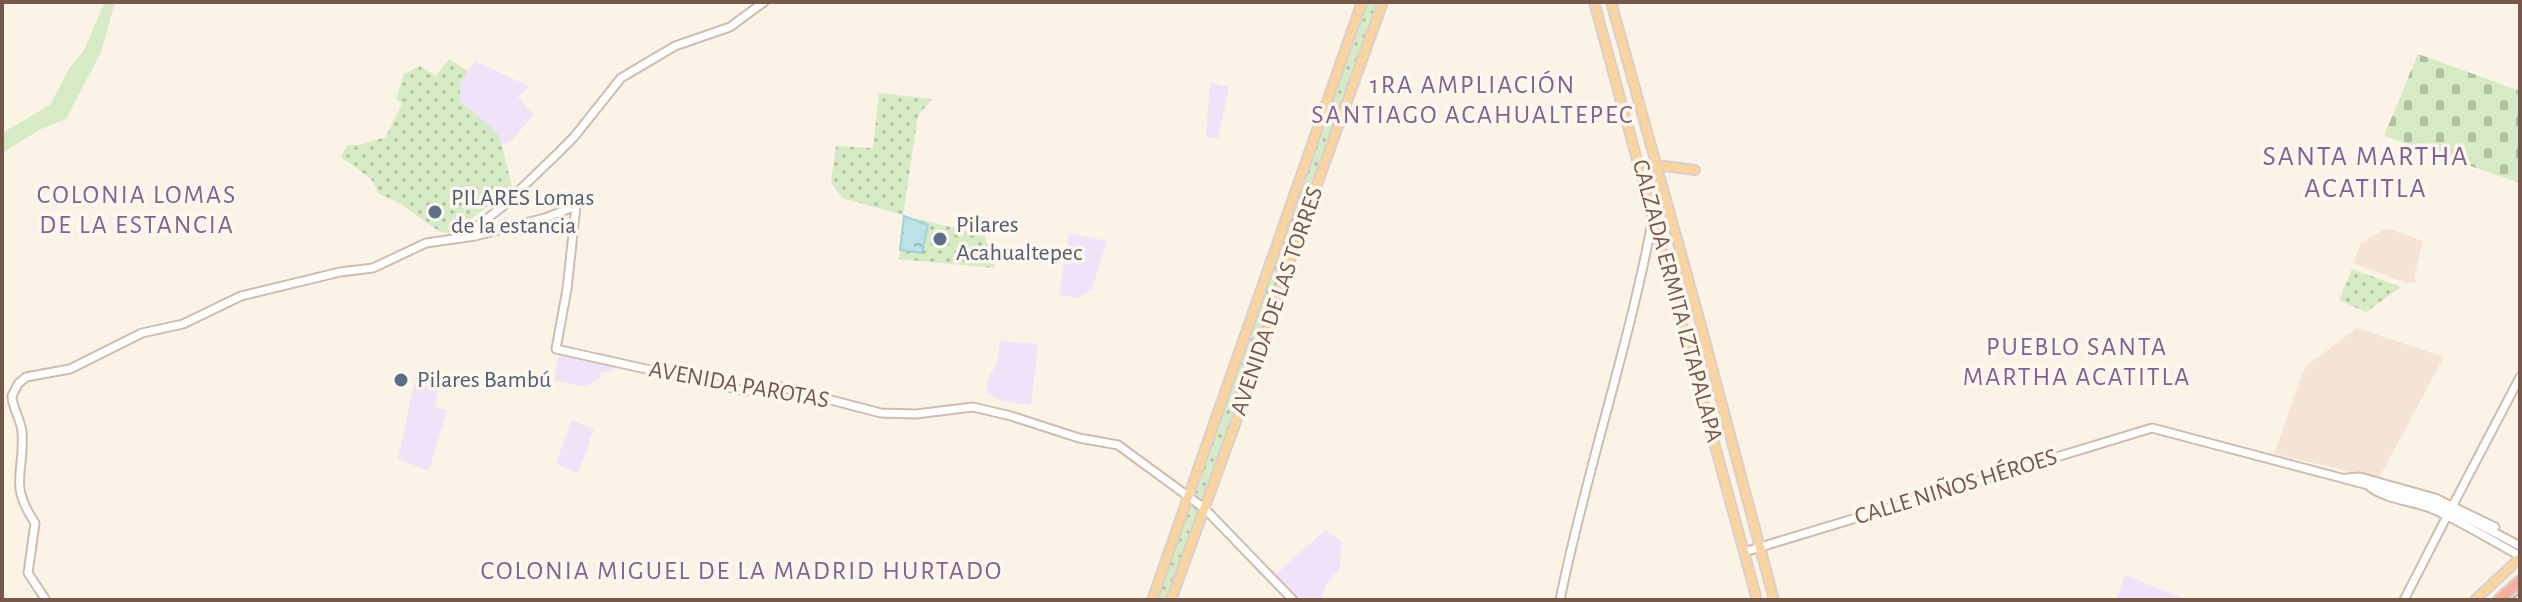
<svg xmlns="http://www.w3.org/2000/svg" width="2522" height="602" viewBox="0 0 2522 602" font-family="'Alegreya Sans',sans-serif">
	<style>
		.residential { fill: #f4e4d5 }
		.education { fill: #f0e3f9 }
		.grass { fill: #d6eac5 }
		.cemetery { fill: url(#cemetery-stones) }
		.park { fill: url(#park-dots) }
		.water { fill: url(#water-ripples); stroke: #a1d2d8; stroke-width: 2 }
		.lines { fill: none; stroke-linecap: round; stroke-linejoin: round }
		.minor-casing { stroke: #d0bcaf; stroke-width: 11 }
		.major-casing { stroke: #d9d0cd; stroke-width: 12 }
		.highway-casing { stroke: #d9d0cd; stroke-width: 14 }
		.minor { stroke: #fff; stroke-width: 7 }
		.major { stroke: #fad4a0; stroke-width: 8 }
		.highway { stroke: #f6b19e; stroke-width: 10 }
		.rail { stroke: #b5a5c6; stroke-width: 2; stroke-dasharray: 12 8; stroke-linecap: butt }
		.service-dot { fill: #5c6f8a; stroke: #fff7ed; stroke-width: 3 }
		.labels { text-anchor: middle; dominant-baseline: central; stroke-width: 7; stroke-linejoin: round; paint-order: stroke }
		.service-label { font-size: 24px; fill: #4e5e75; stroke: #fff7ed; text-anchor: start }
		.street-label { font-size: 24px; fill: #76584b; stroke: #fff7ed }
		.neighbourhood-label { font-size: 26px; letter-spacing: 2px; fill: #806392; stroke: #fff7ed }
		.quarter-label { font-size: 28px; letter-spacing: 2px; fill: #806392; stroke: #fff7ed }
	</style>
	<defs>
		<pattern id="cemetery-stones" width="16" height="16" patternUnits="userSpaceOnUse" patternTransform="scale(2)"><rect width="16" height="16" fill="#d6eac5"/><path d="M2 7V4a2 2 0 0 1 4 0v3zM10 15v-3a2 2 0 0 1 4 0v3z" fill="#b2c0a2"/></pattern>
		<pattern id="park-dots" width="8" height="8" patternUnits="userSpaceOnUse" patternTransform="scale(2)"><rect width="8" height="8" fill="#d6eac5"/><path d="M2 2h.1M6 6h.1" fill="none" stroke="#b2c0a2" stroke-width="1.8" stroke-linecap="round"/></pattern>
		<pattern id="water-ripples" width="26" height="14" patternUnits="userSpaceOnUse" patternTransform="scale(2)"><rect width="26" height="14" fill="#bbe2e6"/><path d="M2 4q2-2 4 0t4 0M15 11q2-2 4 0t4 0" fill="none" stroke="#9dbabc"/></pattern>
	</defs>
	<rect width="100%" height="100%" fill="#fcf3e7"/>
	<path class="residential" d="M2387,228L2423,241L2415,273L2416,282L2406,283L2353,263L2361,243Z
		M2357,328L2444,357L2379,478L2274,454L2305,367Z"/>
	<path class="education" d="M475,61L529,86L518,97L534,115L510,142L502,144L500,138L460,102V83Z
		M1210,82L1229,87L1218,138L1206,137Z
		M1069,233L1107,241L1092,289L1078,298L1059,295Z
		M1000,341L1038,344L1031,405L1001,401L986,392L988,379L997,363Z
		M559,354L615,364L612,371L601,373L600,378L585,387L554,380Z
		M414,383L439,389L435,407L447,410L429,471L398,459Z
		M571,420L594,429L578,473L556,464Z
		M1325,530L1342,542L1340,568L1326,585L1321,598L1297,600L1275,575Z
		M2125,575L2188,600H2116Z"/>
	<path class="grass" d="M105,2H115L101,52L66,119L41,129L2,153V133L50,105L68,70L83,52Z"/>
	<path class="cemetery" d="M2418,54L2520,91V183L2384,136Z"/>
	<path class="park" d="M1365,2H1382L1291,247L1281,244Z
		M449,59L468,71L460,83V102L493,128L500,138L512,186L453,234L440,232L399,203L379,194L371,179L341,157L347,145H359L386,137L402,103L396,99L404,74L420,66L436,76Z
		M879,93L932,99L918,116L903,215L842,198L831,182L836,146L873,148Z
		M904,216L985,235L986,243L997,247L994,268L899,259Z
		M1279,249L1290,254L1202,500L1192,494Z
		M2352,269L2401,287L2366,312L2339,300Z
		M1189,502L1200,509L1168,600H1154Z"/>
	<path class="water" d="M904,216L928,225L922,253L900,250Z"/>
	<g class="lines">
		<defs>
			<path id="minor" d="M576,206L567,289L556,349L745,391C758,391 769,386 781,387L881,413L916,414L973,407L1011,416L1079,438L1118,445L1204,508L1293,600
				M462,238L502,207L555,156L574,137L621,78L675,46L730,27L764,2
				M2347,478L2360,477L2435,498L2495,527
				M2370,487C2386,499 2411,501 2430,508C2461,521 2490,540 2520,556
				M2453,505L2520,377
				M1744,552L2152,428L2421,499L2453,511L2520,546
				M46,600L28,573L35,523C8,482 25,475 22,432C21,419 12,408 12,396L18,384L26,377L70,369L142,333L183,324L241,296L340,272L373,268L426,243L475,236L545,218L576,206
				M1560,600C1586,471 1629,347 1653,217
				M2404,600L2447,516"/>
			<path id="major" d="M1594,2L1757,600
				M1611,2L1699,318L1774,600
				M1656,165L1695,170
				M1152,600L1362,2
				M1171,600L1256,367L1293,251L1383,2
				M2475,600L2520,558"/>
			<path id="highway" d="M2499,600L2520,581"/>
		</defs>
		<use href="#minor" class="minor-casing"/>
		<use href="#major" class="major-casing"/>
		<use href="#highway" class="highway-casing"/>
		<use href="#minor" class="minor"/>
		<use href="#major" class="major"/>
		<use href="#highway" class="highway"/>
		<path class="rail" d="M2511,600L2520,593"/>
	</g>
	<g class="service-dot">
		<circle cx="435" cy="212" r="8"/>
		<circle cx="940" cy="239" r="8"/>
		<circle cx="401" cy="380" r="8"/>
	</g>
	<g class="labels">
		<g class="service-label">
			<text x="451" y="198">PILARES Lomas<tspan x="451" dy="28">de la estancia</tspan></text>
			<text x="956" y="225">Pilares<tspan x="956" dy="28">Acahualtepec</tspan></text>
			<text x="417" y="380">Pilares Bambú</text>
		</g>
		<g class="street-label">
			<text transform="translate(1277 301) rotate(-71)">AVENIDA DE LAS TORRES</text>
			<text transform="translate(1677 301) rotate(75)">CALZADA ERMITA IZTAPALAPA</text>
			<text transform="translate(739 385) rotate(10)">AVENIDA PAROTAS</text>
			<text transform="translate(1956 487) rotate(-17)">CALLE NIÑOS HÉROES</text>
		</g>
		<g class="neighbourhood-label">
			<text x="1473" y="85">1RA AMPLIACIÓN<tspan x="1473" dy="30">SANTIAGO ACAHUALTEPEC</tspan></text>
			<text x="137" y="195">COLONIA LOMAS<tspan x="137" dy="30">DE LA ESTANCIA</tspan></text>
			<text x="2077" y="347">PUEBLO SANTA<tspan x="2077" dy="30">MARTHA ACATITLA</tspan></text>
			<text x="742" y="571">COLONIA MIGUEL DE LA MADRID HURTADO</text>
		</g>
		<g class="quarter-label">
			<text x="2366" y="157">SANTA MARTHA<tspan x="2366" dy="32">ACATITLA</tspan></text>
		</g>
	</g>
	<rect width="2522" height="602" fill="none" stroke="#76584b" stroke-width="8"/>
</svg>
